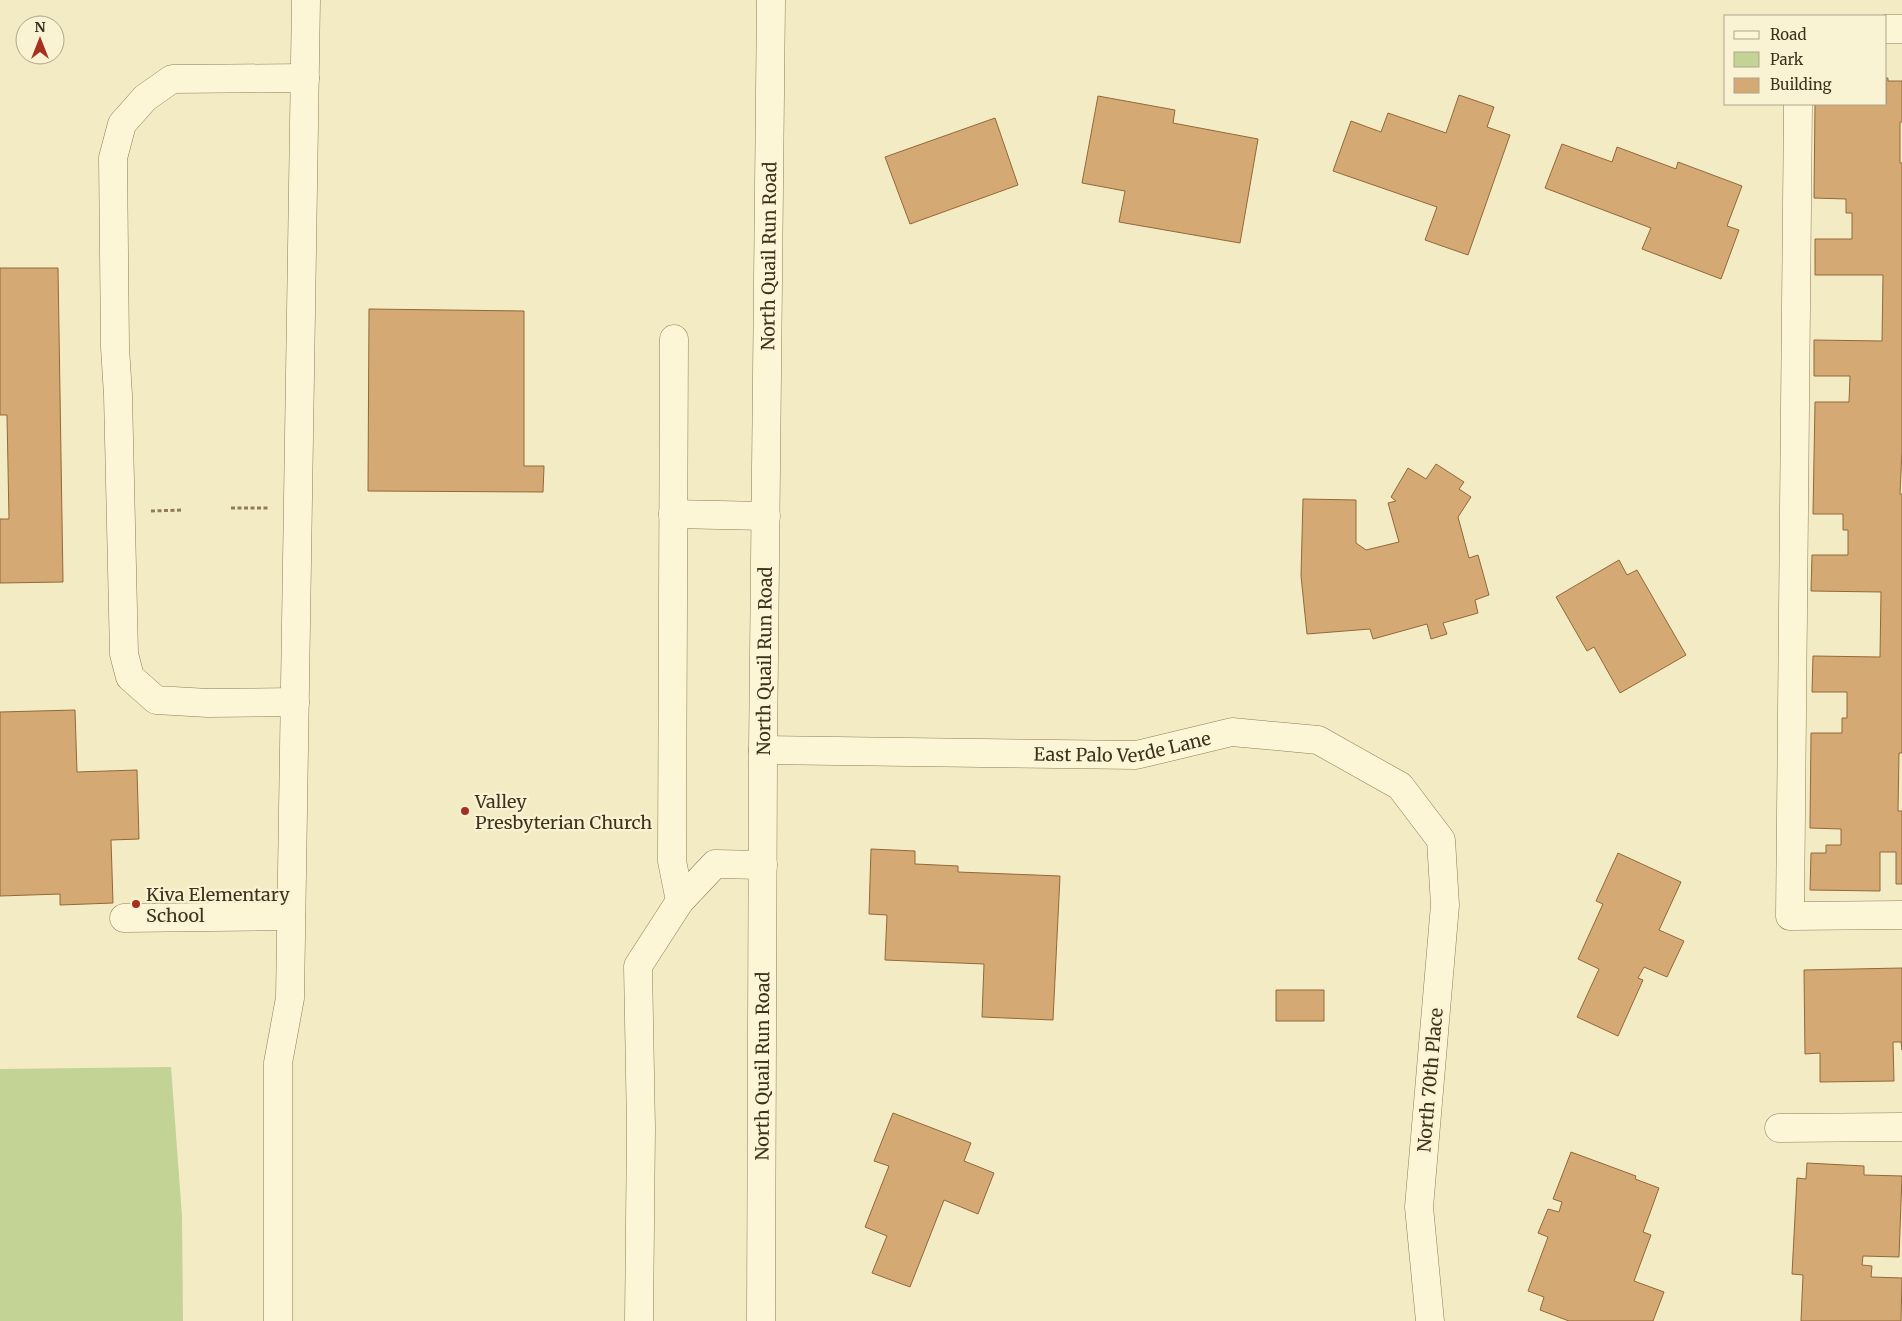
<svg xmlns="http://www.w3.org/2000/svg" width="1902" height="1321" viewBox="0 0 1902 1321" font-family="Merriweather,serif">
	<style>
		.green { fill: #c3d395 }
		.building { fill: #d5a974; stroke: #92683a }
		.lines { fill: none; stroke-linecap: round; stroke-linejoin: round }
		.minor-casing { stroke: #907c57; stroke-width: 29 }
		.path { stroke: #907c57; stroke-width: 3; stroke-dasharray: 4 2.5; stroke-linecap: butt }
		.minor { stroke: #fcf6d7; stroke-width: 28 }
		.poi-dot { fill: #a63020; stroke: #f9f3d3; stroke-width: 2 }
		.labels { text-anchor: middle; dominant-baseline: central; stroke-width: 4.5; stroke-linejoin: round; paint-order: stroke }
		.street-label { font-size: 18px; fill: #3e311d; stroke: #f9f3d3 }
		.poi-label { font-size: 18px; fill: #3e311d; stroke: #f9f3d3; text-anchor: start }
	</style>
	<rect width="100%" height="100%" fill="#f3ebc3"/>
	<path class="green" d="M171,1067L182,1216L183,1321H0V1069Z"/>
	<path class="building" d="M1886,78H1888V81H1902V122H1900V163H1902V451L1900,494H1902V753H1899L1898,811H1902V884H1896V852H1880V891L1810,890L1811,853H1826V845H1841V829L1810,828L1811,733H1842V718H1847V692H1812L1813,656L1880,657L1881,592L1811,591L1812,555H1848V530H1843V514H1813L1815,402H1849L1850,376H1814V340L1882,341L1883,275H1815V239H1852V213H1846V199L1814,198L1815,104H1886Z
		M1459,95L1494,107L1487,127L1510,135L1468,255L1425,240L1437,207L1333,171L1351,121L1381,132L1388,113L1446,133Z
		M1098,96L1175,110L1173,123L1258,139L1240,243L1119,222L1125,191L1082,183Z
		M995,118L1018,185L910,224L885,157Z
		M1562,144L1612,162L1617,147L1676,169L1678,162L1742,186L1727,226L1739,230L1721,279L1642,249L1651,228L1545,188Z
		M0,268H58L63,582L0,583V519H9L7,415H0Z
		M369,309L524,311V466H544L543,492L368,491Z
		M1436,464L1464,482L1459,489L1471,497L1458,517L1469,558L1478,555L1489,595L1475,600L1478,613L1443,623L1447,634L1431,639L1427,624L1373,639L1370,629L1307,634L1301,576L1303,499L1356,500V543L1366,550L1399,542L1388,503L1396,501L1391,497L1408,468L1426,479Z
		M1619,560L1627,575L1637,570L1686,655L1620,693L1594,647L1587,651L1556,597Z
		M75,710L77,772L137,770L139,839L111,840L113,903L60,905V894L0,896V712Z
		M871,849L915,851V864L958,866V872L1060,876L1053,1020L982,1017L984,964L885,960L887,915L869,914Z
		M1618,853L1681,882L1659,930L1684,941L1667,977L1644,967L1638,978L1643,980L1618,1036L1577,1017L1599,969L1578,959L1603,904L1596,901Z
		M1902,968V1050L1901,1042H1893L1894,1081L1820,1082V1053L1805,1054L1804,970Z
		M1276,990H1324V1021H1276Z
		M893,1113L971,1143L964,1161L994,1173L978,1214L944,1200L910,1287L872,1273L887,1236L865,1227L889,1166L874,1161Z
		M1571,1152L1636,1176L1635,1179L1659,1188L1643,1232L1651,1235L1634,1281L1664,1292L1653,1321H1569L1540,1310L1544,1297L1528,1291L1548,1237L1538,1233L1548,1209L1559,1212L1562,1202L1553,1199Z
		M1807,1163L1864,1166V1175L1902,1176L1899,1257L1863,1256L1862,1265L1872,1266L1871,1277L1902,1278L1901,1321H1801L1803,1275L1792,1274L1797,1178L1806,1179Z"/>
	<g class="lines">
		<defs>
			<g id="minor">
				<path d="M1886,29H1902"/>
				<path d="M1798,104L1790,916L1902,915"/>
				<path d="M673,514L766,516"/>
				<path d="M295,702L208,703L156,700L130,677L124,654L118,395L115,347L113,158L122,124L145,98L172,79L305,78"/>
				<path id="s1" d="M763,750L1136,755L1232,732L1318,740L1400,786L1441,840L1445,905L1419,1207L1430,1321"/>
				<path d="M680,901L715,864L763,865"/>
				<path d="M124,918L291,916"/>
				<path d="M1779,1128L1902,1127"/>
				<path d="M278,1321V1063L290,998L306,0"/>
				<path d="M639,1321L641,1128L638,966L680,901L672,861L674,339"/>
				<path id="s2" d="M761,1321L763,750L771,0"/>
			</g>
		</defs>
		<use href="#minor" class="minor-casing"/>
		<path class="path" d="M231,508H268
			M151,511L183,510"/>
		<use href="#minor" class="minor"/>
	</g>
	<g class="poi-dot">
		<circle cx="465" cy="811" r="5"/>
		<circle cx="136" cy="904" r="5"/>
	</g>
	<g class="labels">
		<g class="street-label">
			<text stroke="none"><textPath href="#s2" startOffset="1065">North Quail Run Road</textPath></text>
			<text stroke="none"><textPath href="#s2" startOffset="660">North Quail Run Road</textPath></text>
			<text stroke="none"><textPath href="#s1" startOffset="360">East Palo Verde Lane</textPath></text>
			<text stroke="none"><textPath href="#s2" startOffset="255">North Quail Run Road</textPath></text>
			<text transform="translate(1430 1080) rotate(-85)">North 70th Place</text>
		</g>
		<g class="poi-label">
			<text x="475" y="801">Valley<tspan x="475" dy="21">Presbyterian Church</tspan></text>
			<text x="146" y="894">Kiva Elementary<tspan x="146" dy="21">School</tspan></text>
		</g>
	</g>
	<rect x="1724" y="15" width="162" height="90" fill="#f9f3d3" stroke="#aea58a"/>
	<rect x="1734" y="31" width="25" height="8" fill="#fcf6d7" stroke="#aea58a"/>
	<text x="1770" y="40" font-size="15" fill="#3e311d">Road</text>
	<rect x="1734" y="52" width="25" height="15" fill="#c3d395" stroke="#aea58a"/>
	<text x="1770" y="65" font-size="15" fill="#3e311d">Park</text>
	<rect x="1734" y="78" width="25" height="15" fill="#d5a974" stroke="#aea58a"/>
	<text x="1770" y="90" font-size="15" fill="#3e311d">Building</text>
	<g transform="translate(40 40)"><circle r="24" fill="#f9f3d3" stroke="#aea58a"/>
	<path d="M0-4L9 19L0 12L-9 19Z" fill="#a63020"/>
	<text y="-8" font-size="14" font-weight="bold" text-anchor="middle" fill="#3e311d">N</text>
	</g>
</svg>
